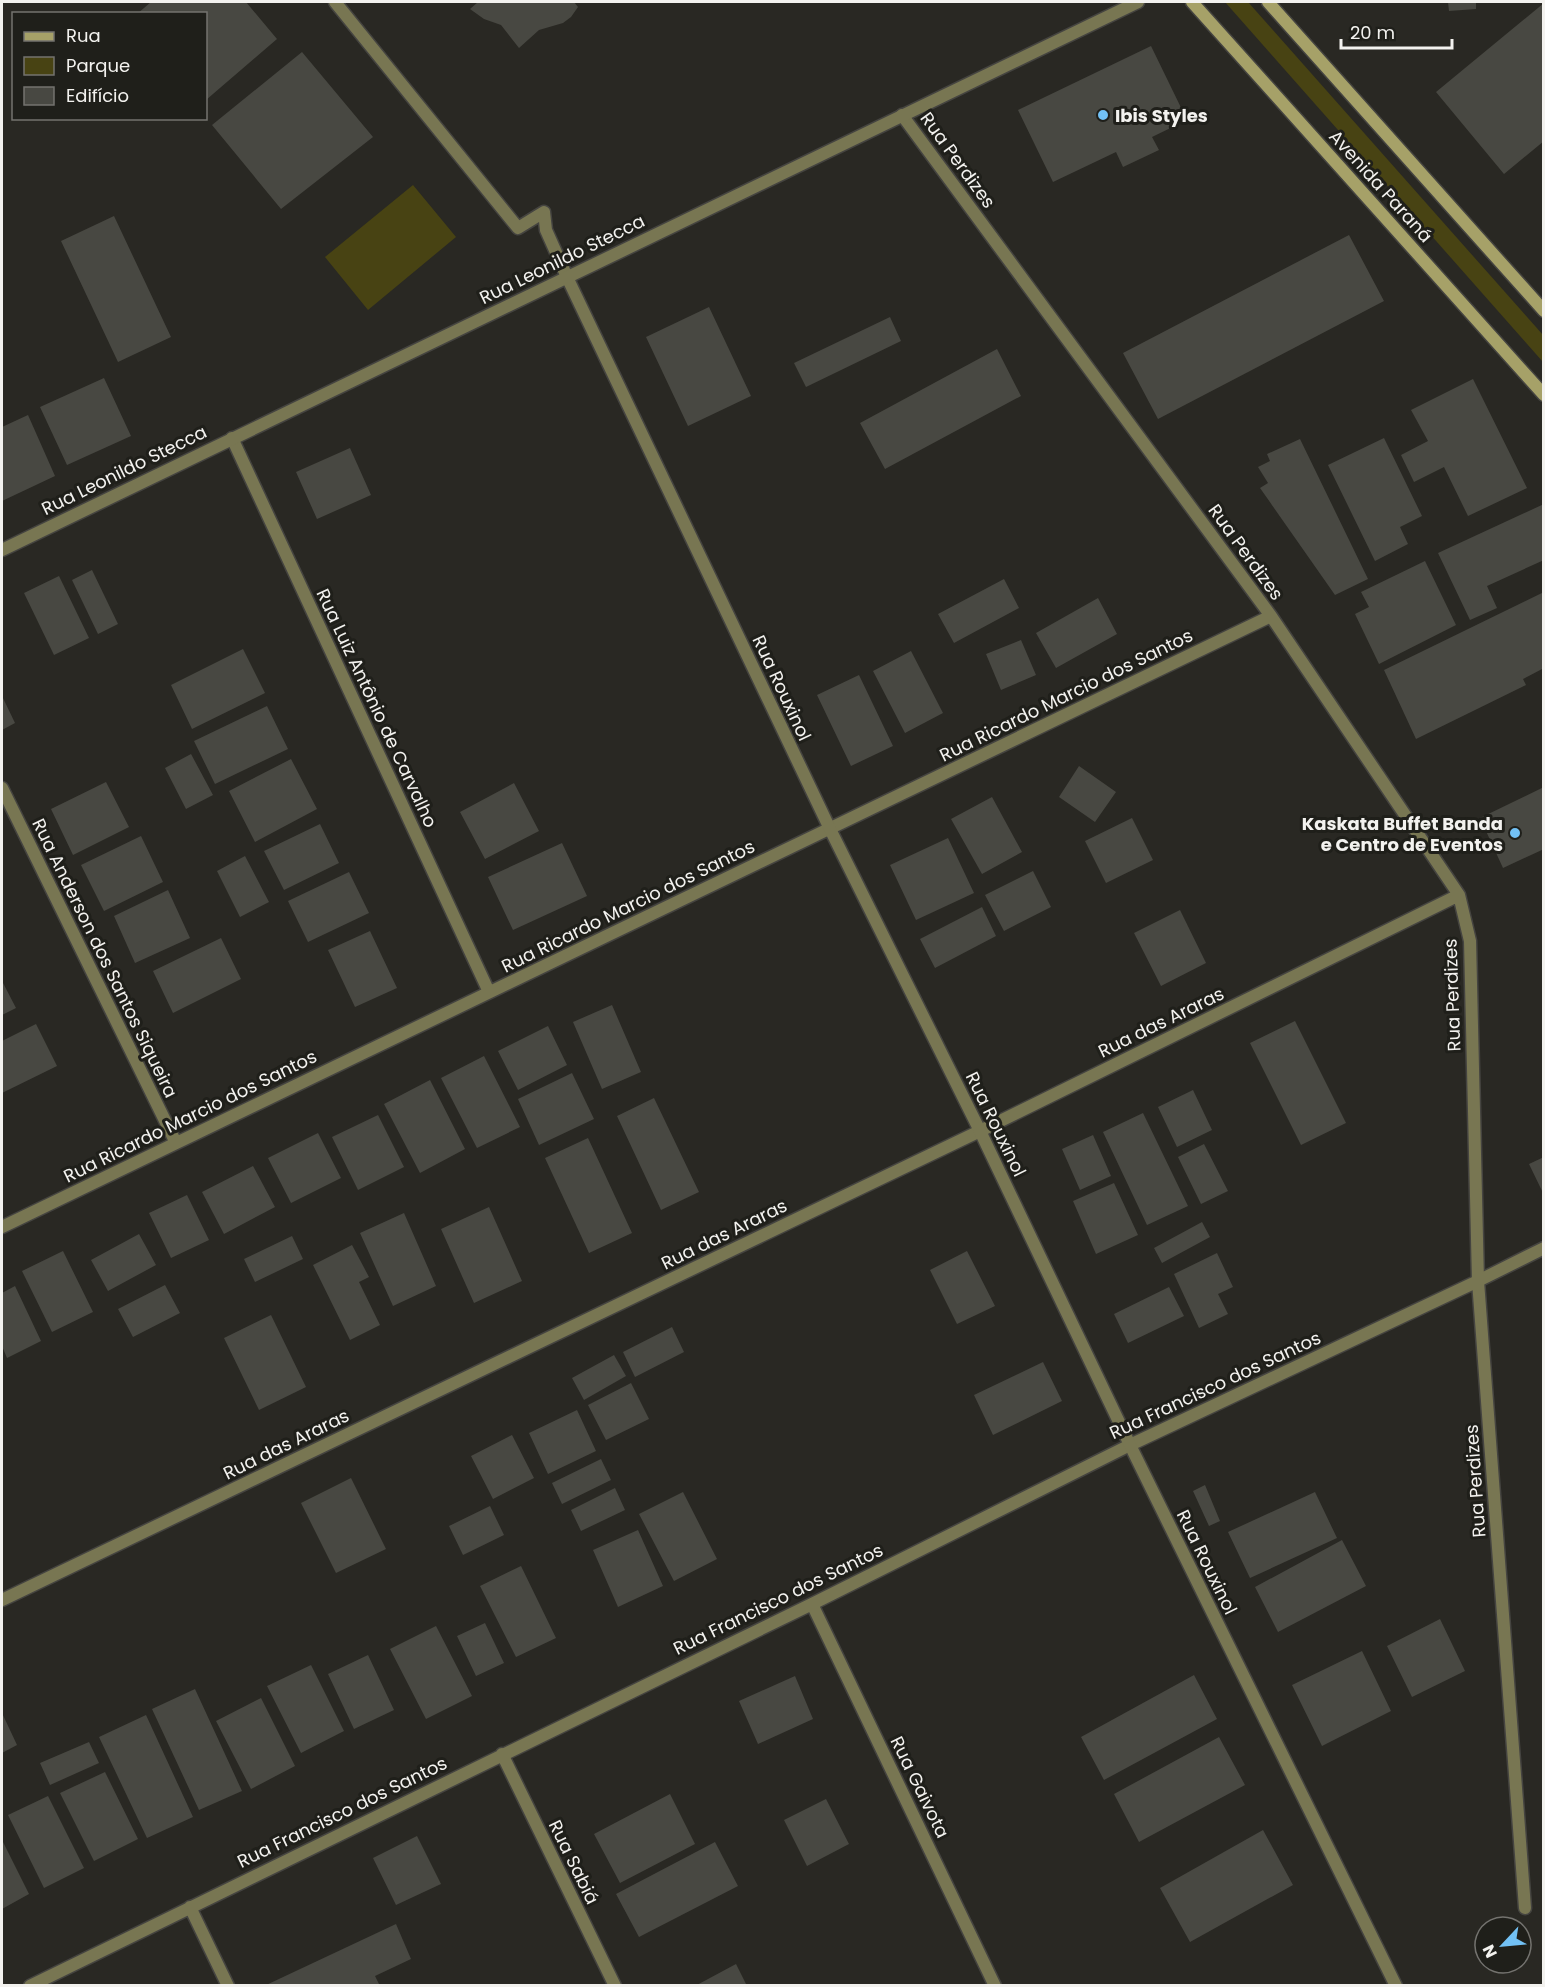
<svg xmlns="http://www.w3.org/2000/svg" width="1545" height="1987" viewBox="0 0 1545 1987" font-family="Poppins,sans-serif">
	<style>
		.green { fill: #484313 }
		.building { fill: #484842 }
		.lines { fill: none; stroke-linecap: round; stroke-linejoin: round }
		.service-casing { stroke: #454440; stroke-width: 15 }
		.minor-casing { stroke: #454440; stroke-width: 15 }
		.tertiary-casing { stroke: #454440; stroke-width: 15 }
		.secondary-casing { stroke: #454440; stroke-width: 15 }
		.service { stroke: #787652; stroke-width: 12 }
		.minor { stroke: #787652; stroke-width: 12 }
		.tertiary { stroke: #787652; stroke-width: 12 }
		.secondary { stroke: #a6a168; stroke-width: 12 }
		.poi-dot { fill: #72c1f5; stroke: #1f1f1a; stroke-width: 2 }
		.labels { text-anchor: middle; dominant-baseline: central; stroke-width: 6; stroke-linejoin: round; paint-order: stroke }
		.poi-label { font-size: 18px; font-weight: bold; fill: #f3f2ef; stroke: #1f1f1a; text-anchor: start }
		.street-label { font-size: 18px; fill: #f3f2ef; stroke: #1f1f1a }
	</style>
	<rect width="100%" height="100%" fill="#292823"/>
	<path class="green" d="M1225,2H1248L1543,335V362Z
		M413,185L456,237L368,310L325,257Z"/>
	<path class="building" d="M151,2H246L277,39L206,100V14H137Z
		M478,2H574L578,7L571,17L563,23L539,30L519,48L501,25L484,19L470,9Z
		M1448,2H1476V9L1449,11Z
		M1544,3V141L1504,174L1436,92Z
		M1151,46L1187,120L1152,137L1159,150L1123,167L1116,152L1053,182L1018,110Z
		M302,52L373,137L281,209L212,125Z
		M114,216L171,337L118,362L61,241Z
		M1349,235L1384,301L1158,419L1123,353Z
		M709,307L751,396L688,426L646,337Z
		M890,317L901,341L806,387L794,363Z
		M997,349L1021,396L885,469L860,423Z
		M104,378L131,436L67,465L40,407Z
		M1473,379L1527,488L1468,516L1444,467L1414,482L1401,455L1428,441L1411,410Z
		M28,415L55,476L2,501V427Z
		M1384,438L1422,516L1400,527L1408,544L1375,561L1328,465Z
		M1300,439L1368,579L1335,595L1260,488L1268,483L1258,467L1270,461L1267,454Z
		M350,448L371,495L317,519L296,472Z
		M1544,504V560L1487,586L1497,608L1470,620L1438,553Z
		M1425,561L1456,625L1379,664L1355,614L1369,607L1361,592Z
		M92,570L118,624L98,634L72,580Z
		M59,576L89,638L54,655L24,593Z
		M1004,579L1019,608L954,643L938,614Z
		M1544,592V668L1523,679L1526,685L1416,739L1384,670Z
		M1098,598L1117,634L1056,668L1036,633Z
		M1021,640L1036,675L1001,690L986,654Z
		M243,649L265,693L192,729L171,685Z
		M911,651L943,713L905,733L873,671Z
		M859,675L893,746L851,766L817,695Z
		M2,696L15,723L2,730Z
		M267,706L288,749L215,784L194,741Z
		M191,754L213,795L186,809L165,768Z
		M291,759L317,809L255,842L229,791Z
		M1079,766L1116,792L1095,822L1059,797Z
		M106,782L129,827L73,855L51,809Z
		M514,783L539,831L485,859L460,812Z
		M1544,787V849L1503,868L1480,818Z
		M992,797L1022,852L982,874L951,819Z
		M1132,818L1153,860L1106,883L1085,841Z
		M320,824L339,863L284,890L264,851Z
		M141,836L163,882L104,911L81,865Z
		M948,838L974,893L916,920L890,865Z
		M562,843L587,896L513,930L488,877Z
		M245,856L269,902L240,917L217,871Z
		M1033,871L1051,907L1004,931L985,895Z
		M349,872L369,913L308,942L288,901Z
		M168,890L190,938L135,963L114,916Z
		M982,907L996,936L935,968L920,939Z
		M1180,910L1206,963L1161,986L1134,933Z
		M370,931L397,988L355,1007L328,950Z
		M221,938L241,979L173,1013L153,971Z
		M2,981L16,1008L2,1015Z
		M612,1005L641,1072L602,1089L573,1022Z
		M1295,1021L1346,1123L1301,1145L1250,1043Z
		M36,1024L57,1066L2,1093V1041Z
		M548,1026L567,1065L518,1090L498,1051Z
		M484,1056L520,1127L477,1148L441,1078Z
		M572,1073L594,1119L539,1145L518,1099Z
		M430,1080L465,1149L420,1173L384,1104Z
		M1193,1090L1212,1130L1177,1147L1158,1107Z
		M654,1098L699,1192L661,1210L617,1116Z
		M1143,1113L1188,1206L1147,1225L1103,1132Z
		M378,1115L404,1167L358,1190L332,1137Z
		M318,1133L341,1178L291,1203L268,1158Z
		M1093,1135L1111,1176L1080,1190L1062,1149Z
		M588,1138L632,1233L589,1253L545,1158Z
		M1204,1144L1228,1191L1201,1204L1178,1157Z
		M1544,1157V1195L1529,1164Z
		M253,1166L275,1207L224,1234L202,1192Z
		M1114,1183L1138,1235L1096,1254L1073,1201Z
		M187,1195L209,1240L171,1258L149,1213Z
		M489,1207L522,1281L474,1303L441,1229Z
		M404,1213L436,1286L393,1306L360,1233Z
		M1202,1222L1210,1237L1162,1263L1154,1248Z
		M139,1234L156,1265L108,1291L91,1260Z
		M292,1236L303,1259L255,1282L244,1259Z
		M352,1245L369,1277L359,1282L380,1325L350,1340L313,1265Z
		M63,1251L93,1312L52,1332L22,1271Z
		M967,1251L995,1306L957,1324L930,1270Z
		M1217,1253L1233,1287L1218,1294L1228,1314L1199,1328L1174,1274Z
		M165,1285L180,1313L133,1337L118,1309Z
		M15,1286L41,1341L7,1358L2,1346V1293Z
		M1169,1287L1184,1316L1128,1343L1114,1314Z
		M271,1315L306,1387L259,1410L224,1338Z
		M672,1327L684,1352L635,1377L623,1352Z
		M614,1355L626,1376L584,1400L572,1378Z
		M1043,1362L1062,1401L993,1435L974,1395Z
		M631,1383L649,1419L606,1440L588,1405Z
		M577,1410L596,1451L548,1474L529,1433Z
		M512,1435L534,1478L493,1499L471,1456Z
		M601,1459L611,1480L562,1504L552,1483Z
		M351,1478L386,1549L336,1573L301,1503Z
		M1205,1485L1220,1521L1209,1526L1193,1491Z
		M615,1488L625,1510L581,1531L571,1510Z
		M683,1492L717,1559L674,1581L639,1514Z
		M1315,1492L1337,1538L1250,1578L1228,1532Z
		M490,1506L504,1535L463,1555L449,1526Z
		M638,1530L663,1586L618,1607L593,1550Z
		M1342,1540L1366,1586L1278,1632L1255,1587Z
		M521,1566L556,1638L516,1657L480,1586Z
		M1440,1619L1465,1671L1412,1697L1387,1646Z
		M485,1623L504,1663L476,1676L457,1636Z
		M436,1626L472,1696L426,1719L390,1649Z
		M1362,1651L1391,1711L1322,1746L1292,1685Z
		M368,1655L394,1710L354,1729L328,1674Z
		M311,1665L344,1731L301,1753L267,1686Z
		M1194,1675L1217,1719L1104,1780L1081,1737Z
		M795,1676L813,1719L758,1744L739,1701Z
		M195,1689L242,1791L199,1810L152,1709Z
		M261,1698L295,1766L251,1789L216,1721Z
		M2,1713L17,1745L2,1753Z
		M146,1715L193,1817L147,1838L99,1737Z
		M1219,1737L1245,1785L1139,1842L1114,1794Z
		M89,1742L99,1763L50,1785L40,1763Z
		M105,1772L138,1839L94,1861L60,1793Z
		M670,1794L695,1844L620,1883L594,1834Z
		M48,1796L84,1868L44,1888L8,1815Z
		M826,1799L849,1844L807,1866L784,1820Z
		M1263,1830L1293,1885L1190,1942L1160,1888Z
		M417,1836L441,1884L396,1905L373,1858Z
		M2,1840L29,1894L2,1909Z
		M715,1842L738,1886L639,1937L616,1894Z
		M396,1924L411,1959L375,1976L380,1986H264Z
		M736,1964L747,1986H695Z"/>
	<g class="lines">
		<defs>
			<path id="service" d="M335,2L518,228L544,212L546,230L567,277"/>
			<path id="minor" d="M902,115L1271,616L1459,895L1470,941L1478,1281L1525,1908
				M232,438L489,992
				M2,788L176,1143
				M2,1227L1271,616
				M2,1600L980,1131L1459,895
				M812,1604L995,1986
				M502,1754L615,1986
				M190,1907L228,1986
				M30,1986L812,1604L1130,1445L1478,1281L1544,1248"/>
			<path id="tertiary" d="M567,277L830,829L980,1131L1130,1445L1396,1986
				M2,550L1138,2"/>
			<path id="secondary" d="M1192,2L1544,395
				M1268,2L1544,311"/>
		</defs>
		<use href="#service" class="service-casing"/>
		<use href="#minor" class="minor-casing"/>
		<use href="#tertiary" class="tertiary-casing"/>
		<use href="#secondary" class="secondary-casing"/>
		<use href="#service" class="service"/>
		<use href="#minor" class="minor"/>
		<use href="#tertiary" class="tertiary"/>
		<use href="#secondary" class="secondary"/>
	</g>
	<g class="poi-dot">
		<circle cx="1103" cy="115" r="6"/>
		<circle cx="1515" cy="833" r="6"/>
	</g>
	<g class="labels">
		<g class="poi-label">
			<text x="1115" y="115">Ibis Styles</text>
			<text x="1503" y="823" text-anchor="end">Kaskata Buffet Banda<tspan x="1503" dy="21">e Centro de Eventos</tspan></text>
		</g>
		<g class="street-label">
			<text transform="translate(958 160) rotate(54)">Rua Perdizes</text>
			<text transform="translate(1381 186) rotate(48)">Avenida Paraná</text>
			<text transform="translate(562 259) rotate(-26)">Rua Leonildo Stecca</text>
			<text transform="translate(124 470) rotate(-26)">Rua Leonildo Stecca</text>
			<text transform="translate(1246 552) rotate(54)">Rua Perdizes</text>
			<text transform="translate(782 688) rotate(65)">Rua Rouxinol</text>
			<text transform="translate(1066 695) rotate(-26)">Rua Ricardo Marcio dos Santos</text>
			<text transform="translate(377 708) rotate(65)">Rua Luiz Antônio de Carvalho</text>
			<text transform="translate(628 906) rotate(-26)">Rua Ricardo Marcio dos Santos</text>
			<text transform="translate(105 958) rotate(64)">Rua Anderson dos Santos Siqueira</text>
			<text transform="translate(1452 995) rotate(-92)">Rua Perdizes</text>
			<text transform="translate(1161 1022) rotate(-26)">Rua das Araras</text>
			<text transform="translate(190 1116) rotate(-26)">Rua Ricardo Marcio dos Santos</text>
			<text transform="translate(996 1124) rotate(64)">Rua Rouxinol</text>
			<text transform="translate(724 1234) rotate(-26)">Rua das Araras</text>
			<text transform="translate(1215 1385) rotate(-25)">Rua Francisco dos Santos</text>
			<text transform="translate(286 1444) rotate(-26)">Rua das Araras</text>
			<text transform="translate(1475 1481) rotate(-94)">Rua Perdizes</text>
			<text transform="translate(1207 1562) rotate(64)">Rua Rouxinol</text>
			<text transform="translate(778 1599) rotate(-26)">Rua Francisco dos Santos</text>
			<text transform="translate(920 1787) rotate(64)">Rua Gaivota</text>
			<text transform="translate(342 1812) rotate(-26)">Rua Francisco dos Santos</text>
			<text transform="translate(574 1862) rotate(64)">Rua Sabiá</text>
		</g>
	</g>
	<rect width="1545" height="1987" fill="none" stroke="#f3f2ef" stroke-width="6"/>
	<rect x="12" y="12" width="195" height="108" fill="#1f1f1a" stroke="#74736f" stroke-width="1.5"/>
	<rect x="24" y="32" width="30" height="9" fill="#a6a168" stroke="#74736f" stroke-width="1.5"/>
	<text x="66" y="42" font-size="18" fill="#f3f2ef">Rua</text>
	<rect x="24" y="57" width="30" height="18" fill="#484313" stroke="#74736f" stroke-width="1.5"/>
	<text x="66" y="72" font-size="18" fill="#f3f2ef">Parque</text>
	<rect x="24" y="87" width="30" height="18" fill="#484842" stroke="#74736f" stroke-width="1.5"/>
	<text x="66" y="102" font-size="18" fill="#f3f2ef">Edifício</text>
	<g transform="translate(1503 1945) rotate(244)"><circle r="28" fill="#1f1f1a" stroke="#74736f" stroke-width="1.5"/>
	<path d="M0-4.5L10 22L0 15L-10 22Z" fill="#72c1f5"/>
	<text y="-9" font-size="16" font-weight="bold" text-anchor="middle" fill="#f3f2ef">N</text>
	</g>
	<path d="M1341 39v9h111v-9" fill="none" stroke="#f3f2ef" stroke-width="3"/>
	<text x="1350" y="39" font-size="18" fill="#f3f2ef" stroke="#1f1f1a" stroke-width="4.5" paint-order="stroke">20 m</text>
</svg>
